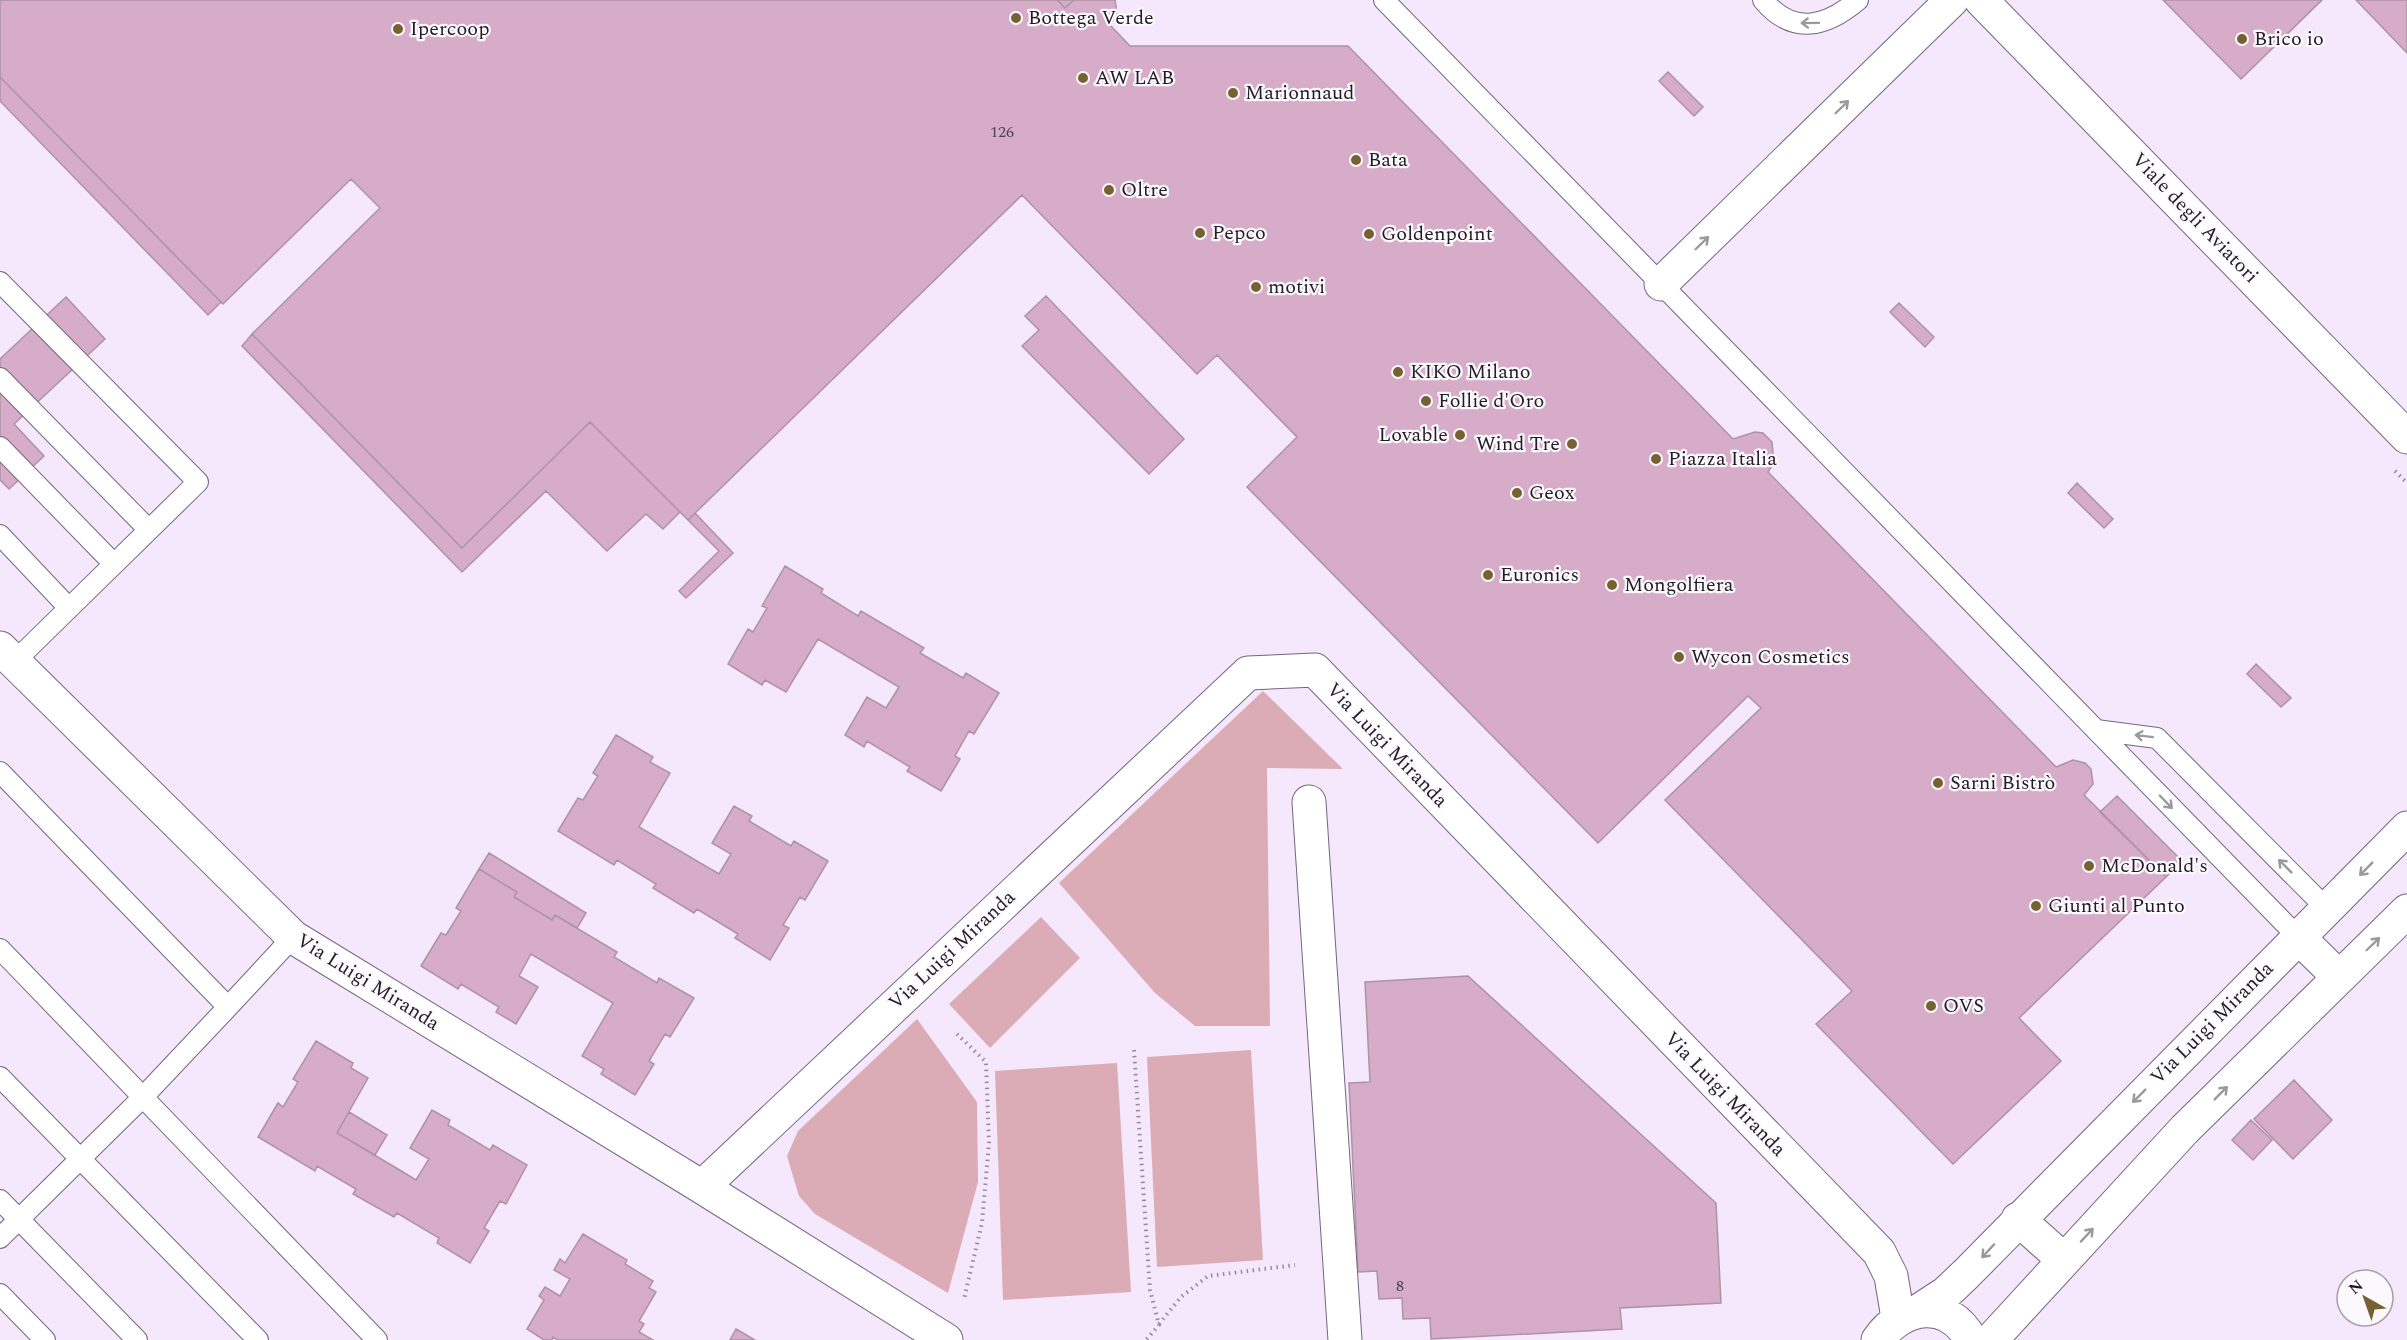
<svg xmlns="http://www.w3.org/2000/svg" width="2407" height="1340" viewBox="0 0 2407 1340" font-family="Spectral,serif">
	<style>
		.green { fill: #dbacb5 }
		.building { fill: #d6acc8; stroke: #ad93a4; stroke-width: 1.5 }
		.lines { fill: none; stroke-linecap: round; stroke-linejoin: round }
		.lane-casing { stroke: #75677e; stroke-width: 22 }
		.street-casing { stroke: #75677e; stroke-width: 35 }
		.secondary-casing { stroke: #75677e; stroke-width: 35 }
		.path { stroke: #958b9a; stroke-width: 4; stroke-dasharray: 1.5 4.5; stroke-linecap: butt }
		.lane { stroke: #fff; stroke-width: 20 }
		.street { stroke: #fff; stroke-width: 33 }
		.secondary { stroke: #fff; stroke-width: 33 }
		.oneway { stroke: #9c999d }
		.poi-dot { fill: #786131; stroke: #fcf9fe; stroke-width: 2 }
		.labels { text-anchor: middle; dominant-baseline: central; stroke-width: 4.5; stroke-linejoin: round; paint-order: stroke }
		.number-label { font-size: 16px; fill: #4f404e }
		.poi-label { font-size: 20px; fill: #221c25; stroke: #fcf9fe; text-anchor: start }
		.street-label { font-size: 20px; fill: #221c25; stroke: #fcf9fe }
	</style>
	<rect width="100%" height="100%" fill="#f5e7fc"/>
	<path class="green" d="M1263,691L1343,769L1267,768L1270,1026H1195L1155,993L1059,883Z
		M1041,917L1080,958L990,1048L949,1004Z
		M917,1019L977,1102L978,1182L948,1293L815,1214L799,1196L787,1156L798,1131Z
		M1251,1050L1263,1260L1157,1267L1147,1057Z
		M1117,1063L1131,1292L1003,1300L995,1071Z"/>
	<path class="building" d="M0,0H1057L1065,8L1074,0H1115L1117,13L1110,25L1130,46H1348L1733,439L1755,432L1763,433L1772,442L1774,463L1768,472L2056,767L2073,760L2085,763L2091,769L2093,784L2084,795L2166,877L2019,1018L2061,1061L1953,1164L1816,1024L1852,991L1665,800L1761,708L1748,696L1598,843L1247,487L1297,437L1217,355L1197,374L1022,195L688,520L590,422L462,548L252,334L380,208L351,179L223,304L0,77Z
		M1057,0H1074L1065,8Z
		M2163,0H2322L2241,79Z
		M2356,0H2407V53Z
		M1668,72L1703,107L1694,116L1659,81Z
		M0,77L221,302L208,315L0,101Z
		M1046,296L1184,439L1149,474L1022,346L1039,330L1025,316Z
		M66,297L105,339L14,424L44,456L9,489L0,480V359Z
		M1899,303L1934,337L1925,347L1890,312Z
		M252,334L462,548L590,422L680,512L663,529L646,514L607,551L546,491L462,572L242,346Z
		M2077,483L2113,519L2104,528L2068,493Z
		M695,513L733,553L686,598L679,591L719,551L688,520Z
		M785,566L823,589L821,593L858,616L861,611L924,648L920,653L963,678L966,673L999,693L974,734L969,731L955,756L960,759L941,791L907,771L910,767L867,741L864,747L845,735L867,697L886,708L899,687L818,639L786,692L765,680L762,685L728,664L748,629L753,632L767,608L762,606Z
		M2256,664L2291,698L2281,707L2247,674Z
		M616,735L653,757L650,762L670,773L639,827L719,874L731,854L712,843L734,806L752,816L749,821L791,846L794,841L828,861L805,900L800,897L783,925L789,928L770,960L735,938L738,934L697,909L694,913L653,888L656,884L617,860L614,865L558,831L578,798L583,800L598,776L593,773Z
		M2117,796L2182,861L2166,877L2100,812Z
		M489,853L586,913L577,928L555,915L552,920L514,897L517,892L479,869Z
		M479,869L517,892L514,897L552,920L555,915L617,952L614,957L657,983L659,978L694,998L670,1037L665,1034L649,1061L654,1064L635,1095L601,1074L604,1069L582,1056L613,1003L531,954L519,976L538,987L516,1024L496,1012L499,1007L461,984L458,989L421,966L441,933L446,935L461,911L456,908Z
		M1468,976L1716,1203L1721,1303L1620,1308L1622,1329L1431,1339L1430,1318L1403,1319L1402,1298L1379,1299L1377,1271L1358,1272L1349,1083L1370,1082L1365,982Z
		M316,1041L353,1063L351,1068L368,1078L337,1133L398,1169L416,1180L429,1159L410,1148L432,1110L450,1120L448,1125L490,1150L493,1145L527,1165L506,1204L500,1201L484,1228L489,1231L470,1263L437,1243L439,1238L397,1213L394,1217L353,1194L356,1189L317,1166L315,1171L258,1137L278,1103L283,1107L298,1082L293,1079Z
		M2294,1080L2332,1120L2293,1159L2254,1119Z
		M349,1112L387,1135L375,1155L337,1133Z
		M2251,1120L2272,1140L2253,1160L2232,1140Z
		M583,1234L627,1260L625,1264L653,1281L649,1288L656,1292L639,1321L644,1324L639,1332L653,1340H558L553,1337L552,1340H544L527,1329L544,1300L539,1296L545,1287L560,1296L570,1279L554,1270L560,1259L565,1263Z
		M736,1329L755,1340H730Z"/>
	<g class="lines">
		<defs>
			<path id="lane" d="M1384,0L2297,936
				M1763,0C1793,36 1826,27 1858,0
				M0,282L198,482L14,662
				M0,378L149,530
				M0,447L114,564
				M0,535L69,608
				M2096,730L2157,738L2326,908
				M0,772L228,1007L143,1097L0,1238
				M0,949L377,1340
				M228,1007L293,937
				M0,1077L258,1340
				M0,1200L137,1340
				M0,1294L45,1340"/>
			<path id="street" d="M1661,284L1952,0
				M0,648L293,937L702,1187L946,1340
				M1309,802L1345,1340
				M2297,936L2339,977
				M702,1187L1248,673L1315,670L1879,1252L1891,1276L1898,1318
				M2018,1219L2064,1260
				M1920,1310L1946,1293L1966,1274L2407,828
				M1878,1340C1902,1305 1948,1297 1971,1340
				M1991,1340L2185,1129L2407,911"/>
			<path id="secondary" d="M1981,0L2407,437"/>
		</defs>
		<use href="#lane" class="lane-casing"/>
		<use href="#street" class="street-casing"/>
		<use href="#secondary" class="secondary-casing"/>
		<path class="path" d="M2395,471L2407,483
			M957,1034L986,1062L989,1143L982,1223L964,1299
			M1134,1050L1150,1290L1159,1325L1146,1340
			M1159,1324L1181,1297L1208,1276L1295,1265"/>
		<use href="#lane" class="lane"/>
		<use href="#street" class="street"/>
		<use href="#secondary" class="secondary"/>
	</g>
	<defs><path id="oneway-shaft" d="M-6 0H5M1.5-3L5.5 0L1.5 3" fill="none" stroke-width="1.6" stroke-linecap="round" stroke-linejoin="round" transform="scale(1.5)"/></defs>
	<g class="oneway">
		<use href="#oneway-shaft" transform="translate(1810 23) rotate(179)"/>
		<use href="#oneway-shaft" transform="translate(1842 107) rotate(-44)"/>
		<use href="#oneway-shaft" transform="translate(1702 243) rotate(-44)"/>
		<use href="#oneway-shaft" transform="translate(2144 736) rotate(-173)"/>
		<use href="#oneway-shaft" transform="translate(2166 802) rotate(46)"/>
		<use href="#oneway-shaft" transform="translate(2285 866) rotate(-135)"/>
		<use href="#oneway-shaft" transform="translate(2366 869) rotate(135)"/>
		<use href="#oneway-shaft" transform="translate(2373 944) rotate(-44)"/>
		<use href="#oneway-shaft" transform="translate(2221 1093) rotate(-45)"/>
		<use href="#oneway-shaft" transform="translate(2139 1096) rotate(135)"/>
		<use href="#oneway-shaft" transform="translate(2087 1235) rotate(-47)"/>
		<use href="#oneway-shaft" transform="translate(1988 1251) rotate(133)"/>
	</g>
	<g class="poi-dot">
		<circle cx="1016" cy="18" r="6"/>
		<circle cx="398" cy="29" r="6"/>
		<circle cx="2242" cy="39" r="6"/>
		<circle cx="1083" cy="78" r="6"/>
		<circle cx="1233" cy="93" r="6"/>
		<circle cx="1356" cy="160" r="6"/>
		<circle cx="1109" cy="190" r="6"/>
		<circle cx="1200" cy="233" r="6"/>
		<circle cx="1369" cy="234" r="6"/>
		<circle cx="1256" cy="287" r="6"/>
		<circle cx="1398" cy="372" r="6"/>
		<circle cx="1426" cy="401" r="6"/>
		<circle cx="1460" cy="435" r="6"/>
		<circle cx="1572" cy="444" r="6"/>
		<circle cx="1656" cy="459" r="6"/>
		<circle cx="1517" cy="493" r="6"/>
		<circle cx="1488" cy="575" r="6"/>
		<circle cx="1612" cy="585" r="6"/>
		<circle cx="1679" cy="657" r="6"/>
		<circle cx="1938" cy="783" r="6"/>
		<circle cx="2089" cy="866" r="6"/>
		<circle cx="2036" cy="906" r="6"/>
		<circle cx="1931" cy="1006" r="6"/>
	</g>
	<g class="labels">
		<g class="number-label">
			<text x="1002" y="132">126</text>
			<text x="1400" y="1286">8</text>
		</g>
		<g class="poi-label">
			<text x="1028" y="18">Bottega Verde</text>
			<text x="410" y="29">Ipercoop</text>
			<text x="2254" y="39">Brico io</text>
			<text x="1095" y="78">AW LAB</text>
			<text x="1245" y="93">Marionnaud</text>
			<text x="1368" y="160">Bata</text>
			<text x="1121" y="190">Oltre</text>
			<text x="1212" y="233">Pepco</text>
			<text x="1381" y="234">Goldenpoint</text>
			<text x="1268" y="287">motivi</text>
			<text x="1410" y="372">KIKO Milano</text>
			<text x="1438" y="401">Follie d'Oro</text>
			<text x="1448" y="435" text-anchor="end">Lovable</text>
			<text x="1560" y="444" text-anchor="end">Wind Tre</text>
			<text x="1668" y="459">Piazza Italia</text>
			<text x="1529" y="493">Geox</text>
			<text x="1500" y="575">Euronics</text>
			<text x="1624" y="585">Mongolfiera</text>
			<text x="1691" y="657">Wycon Cosmetics</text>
			<text x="1950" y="783">Sarni Bistrò</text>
			<text x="2101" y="866">McDonald's</text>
			<text x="2048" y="906">Giunti al Punto</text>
			<text x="1943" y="1006">OVS</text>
		</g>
		<g class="street-label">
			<text transform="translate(2195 218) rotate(46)">Viale degli Aviatori</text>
			<text transform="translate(1387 745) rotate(46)">Via Luigi Miranda</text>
			<text transform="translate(952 950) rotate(-43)">Via Luigi Miranda</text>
			<text transform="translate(368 982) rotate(32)">Via Luigi Miranda</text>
			<text transform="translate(2212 1023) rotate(-45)">Via Luigi Miranda</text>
			<text transform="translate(1725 1094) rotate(46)">Via Luigi Miranda</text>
		</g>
	</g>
	<g transform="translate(2365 1298) rotate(320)"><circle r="28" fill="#fcf9fe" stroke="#a5a1a7" stroke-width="1.5"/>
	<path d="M0-4.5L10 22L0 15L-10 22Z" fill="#786131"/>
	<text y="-9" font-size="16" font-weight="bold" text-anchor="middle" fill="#221c25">N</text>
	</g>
</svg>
